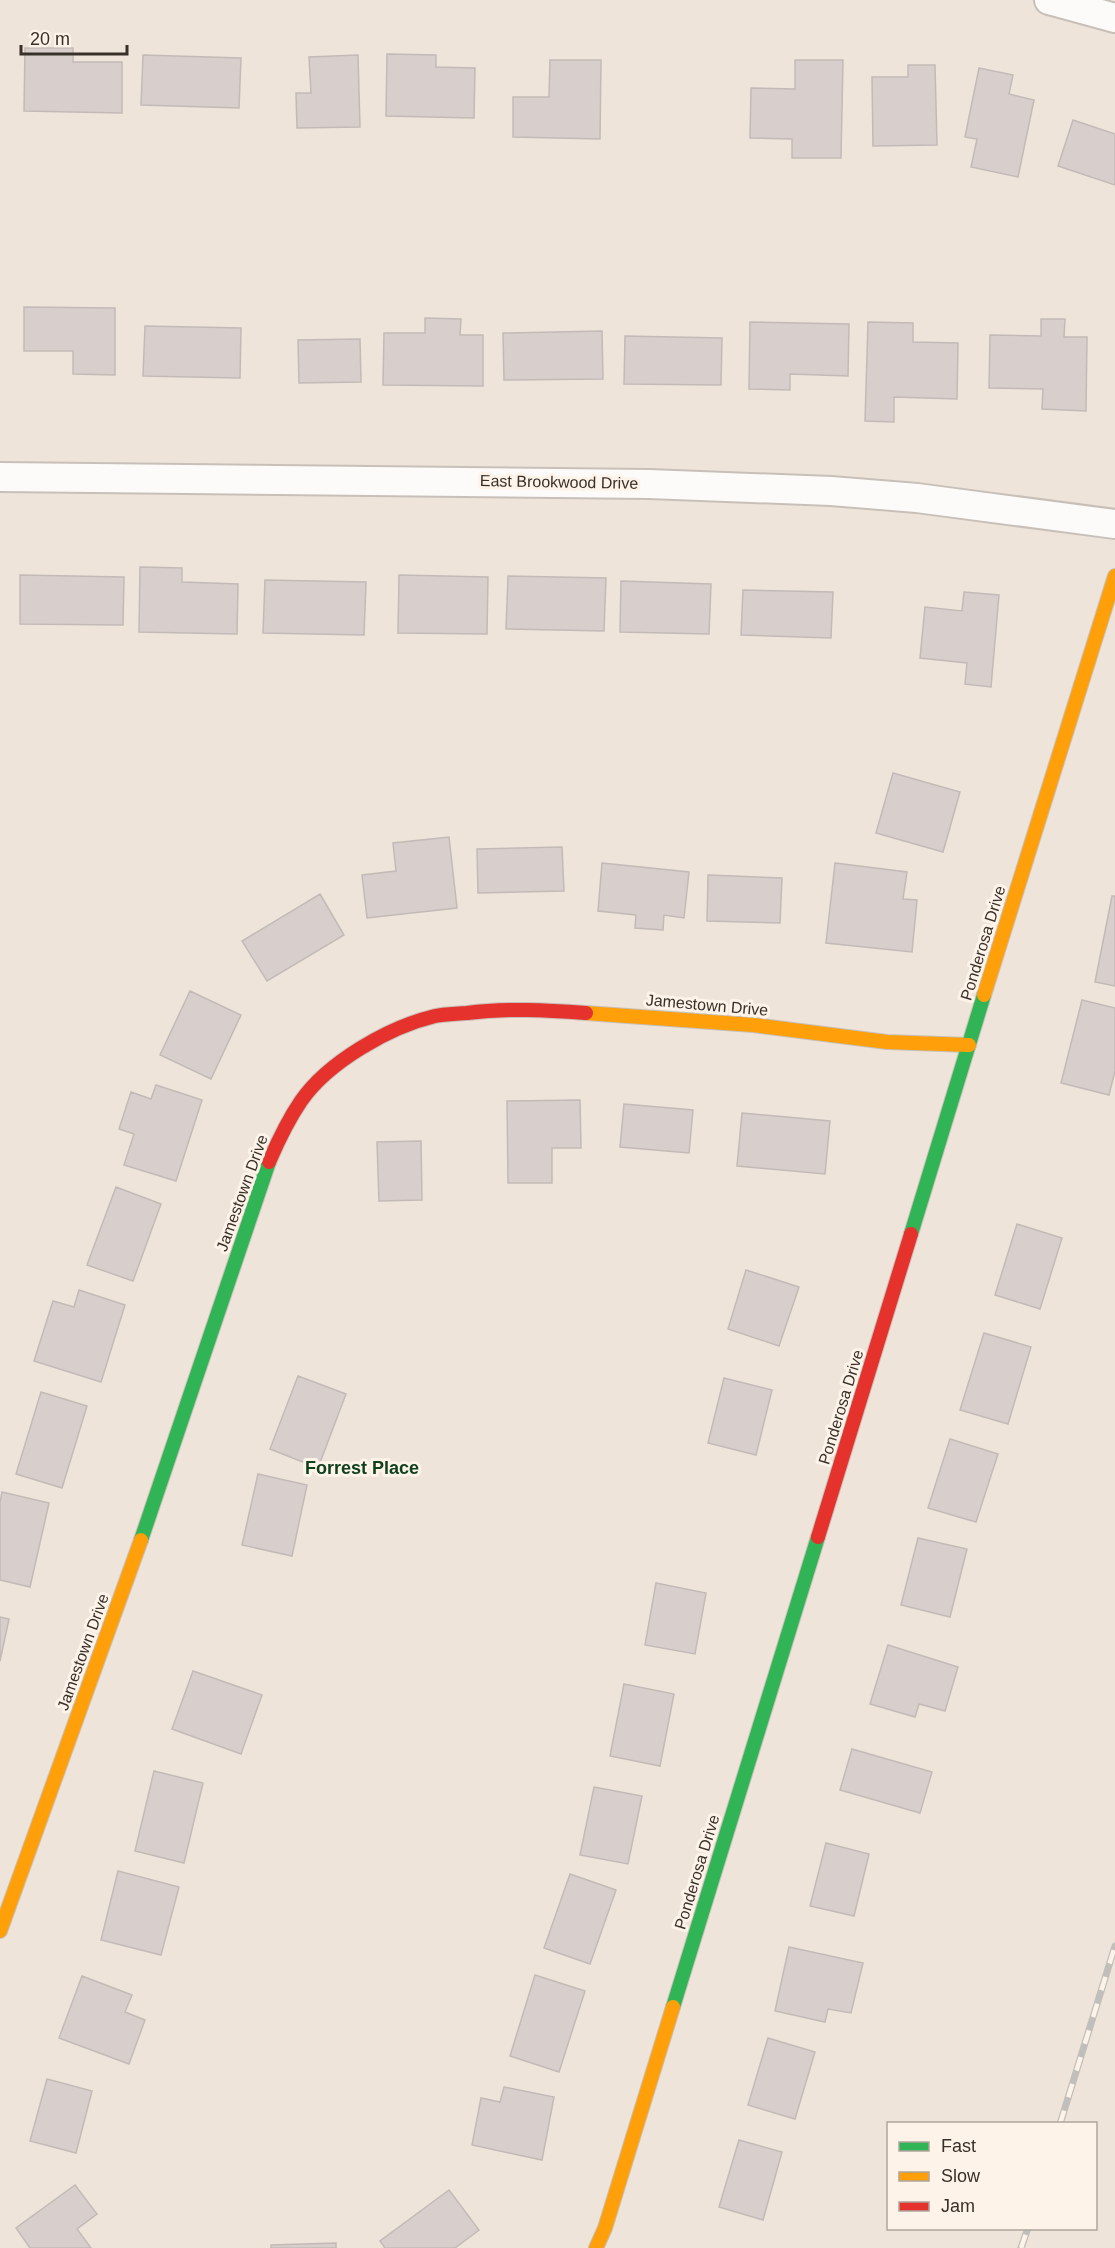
<svg xmlns="http://www.w3.org/2000/svg" width="1115" height="2248" viewBox="0 0 1115 2248" font-family="Helvetica,sans-serif">
	<style>
		.building { fill: #d8cfcc; stroke: #c3bab7; stroke-width: 1.5 }
		.lines { fill: none; stroke-linecap: round; stroke-linejoin: round }
		.street-casing { stroke: #c8c0b8; stroke-width: 32 }
		.fast-casing { stroke: #c8c0b8; stroke-width: 16 }
		.slow-casing { stroke: #c8c0b8; stroke-width: 16 }
		.jam-casing { stroke: #c8c0b8; stroke-width: 16 }
		.street { stroke: #fcfbf9; stroke-width: 28 }
		.fast { stroke: #30b455; stroke-width: 14 }
		.slow { stroke: #ff9f0a; stroke-width: 14 }
		.jam { stroke: #e5322d; stroke-width: 14 }
		.rail-casing { stroke: #c1bfbb; stroke-width: 7 }
		.rail { stroke: #fef3e8; stroke-width: 4.5; stroke-dasharray: 14; stroke-linecap: butt }
		.labels { text-anchor: middle; dominant-baseline: central; stroke-width: 6; stroke-linejoin: round; paint-order: stroke }
		.street-label { font-size: 16px; fill: #37312a; stroke: #fef3e8 }
		.neighbourhood-label { font-size: 18px; font-weight: bold; fill: #10411d; stroke: #fef3e8 }
	</style>
	<rect width="100%" height="100%" fill="#eee4da"/>
	<path class="building" d="M25,48H73V62H122V113L24,111Z
		M387,54L436,55V67L475,68L474,118L386,116Z
		M143,55L241,58L239,108L141,105Z
		M358,55L360,127L297,128L296,93H311L309,57Z
		M550,60H601L600,139L513,137V97H549Z
		M795,60H843L841,158H792V139L750,138L751,88L795,89Z
		M908,65H935L937,145L873,146L872,77H908Z
		M979,68L1013,75L1009,94L1034,100L1018,177L971,167L977,139L965,137Z
		M1073,120L1115,134V185L1058,166Z
		M24,307L115,308V375L73,374V351H24Z
		M425,318L461,319L460,335H483V386L383,385L384,333H425Z
		M1041,319H1065L1064,337H1087L1086,411L1042,409L1043,389L989,388L990,335L1041,336Z
		M750,322L849,324L848,376L790,374V390L749,389Z
		M868,322L913,323V342L958,343L957,399L894,397V422L865,421Z
		M145,326L241,328L240,378L143,376Z
		M602,331L603,379L504,380L503,333Z
		M625,336L722,338L721,385L624,384Z
		M360,339L361,382L299,383L298,340Z
		M140,567L182,568V582L238,584L237,634L139,632Z
		M20,575L124,577L123,625L20,624Z
		M399,575L488,577L487,634L398,633Z
		M508,576L606,578L604,631L506,629Z
		M265,580L366,582L364,635L263,633Z
		M621,581L711,584L709,634L620,632Z
		M743,590L833,592L831,638L741,635Z
		M964,592L999,595L991,687L965,684L967,663L920,658L925,607L962,611Z
		M893,773L960,792L943,852L876,833Z
		M449,837L457,908L367,918L362,875L396,871L393,843Z
		M562,847L564,891L478,893L477,849Z
		M602,863L689,872L684,918L664,915L663,930L635,928L636,915L598,911Z
		M835,863L907,872L903,899L917,900L912,952L826,943Z
		M708,875L782,878L780,923L707,921Z
		M320,894L344,935L267,981L242,941Z
		M1112,896H1115V986L1095,982Z
		M190,991L241,1015L211,1079L160,1055Z
		M1082,1000L1115,1008V1071L1109,1095L1061,1083Z
		M156,1085L202,1100L176,1181L124,1165L134,1134L119,1129L131,1092L151,1099Z
		M580,1100L581,1148H552V1183H508L507,1101Z
		M624,1104L693,1110L689,1153L620,1147Z
		M742,1113L830,1121L825,1174L737,1166Z
		M421,1141L422,1200L379,1201L377,1142Z
		M116,1187L161,1204L133,1281L87,1265Z
		M1017,1224L1062,1238L1040,1309L995,1295Z
		M746,1270L799,1287L779,1346L728,1329Z
		M79,1290L125,1305L101,1382L34,1361L53,1301L74,1307Z
		M984,1333L1031,1347L1008,1424L960,1410Z
		M298,1376L346,1394L318,1468L270,1449Z
		M724,1378L772,1390L756,1455L708,1443Z
		M41,1392L87,1406L62,1488L16,1474Z
		M950,1439L998,1454L976,1522L928,1508Z
		M258,1474L307,1485L292,1556L242,1545Z
		M2,1492L49,1503L30,1587L0,1580V1502Z
		M918,1538L967,1549L950,1617L901,1605Z
		M656,1583L706,1593L695,1654L645,1645Z
		M0,1617L9,1619L0,1661Z
		M888,1645L958,1667L945,1711L919,1704L915,1717L870,1704Z
		M193,1671L262,1695L241,1754L172,1729Z
		M624,1684L674,1694L660,1766L610,1756Z
		M852,1749L932,1772L920,1813L840,1790Z
		M154,1771L203,1783L184,1863L135,1851Z
		M594,1787L642,1796L628,1864L580,1855Z
		M826,1843L869,1854L854,1916L810,1906Z
		M118,1871L179,1887L161,1955L101,1940Z
		M570,1874L616,1890L590,1964L544,1948Z
		M789,1947L863,1963L851,2013L828,2009L825,2022L775,2011Z
		M535,1975L585,1991L559,2072L510,2056Z
		M82,1976L132,1995L125,2012L145,2020L129,2064L59,2038Z
		M768,2038L815,2052L795,2119L748,2105Z
		M47,2079L92,2091L76,2153L30,2141Z
		M504,2087L554,2097L542,2160L472,2145L481,2098L500,2102Z
		M739,2140L782,2152L763,2220L719,2207Z
		M75,2185L97,2214L77,2229L91,2248H30L16,2228Z
		M449,2190L479,2230L455,2248H385L380,2241Z
		M336,2243V2248H271V2245Z"/>
	<g class="lines">
		<defs>
			<path id="street" d="M1049,0L1115,18
				M0,477L649,484L831,491L917,498L1115,524"/>
			<path id="fast" d="M911,1234L984,995
				M141,1540L269,1162
				M673,2007L818,1537"/>
			<path id="slow" d="M984,995L1115,576
				M586,1013L753,1025L887,1042L969,1045
				M0,1931L141,1540
				M596,2248L605,2228L673,2007"/>
			<path id="jam" d="M269,1162C278,1141 288,1120 301,1101C328,1062 389,1027 435,1016C445,1014 456,1014 467,1013C507,1008 546,1010 586,1013
				M818,1537L911,1234"/>
		</defs>
		<use href="#street" class="street-casing"/>
		<use href="#fast" class="fast-casing"/>
		<use href="#slow" class="slow-casing"/>
		<use href="#jam" class="jam-casing"/>
		<use href="#street" class="street"/>
		<use href="#fast" class="fast"/>
		<use href="#slow" class="slow"/>
		<use href="#jam" class="jam"/>
		<defs>
			<path id="rail" d="M1060,2124L1115,1946
				M1021,2248L1028,2228"/>
		</defs>
		<use href="#rail" class="rail-casing"/>
		<use href="#rail" class="rail"/>
	</g>
	<g class="labels">
		<g class="street-label">
			<text transform="translate(559 482) rotate(1)">East Brookwood Drive</text>
			<text transform="translate(983 943) rotate(-73)">Ponderosa Drive</text>
			<text transform="translate(707 1005) rotate(5)">Jamestown Drive</text>
			<text transform="translate(242 1193) rotate(-70)">Jamestown Drive</text>
			<text transform="translate(841 1407) rotate(-73)">Ponderosa Drive</text>
			<text transform="translate(83 1652) rotate(-70)">Jamestown Drive</text>
			<text transform="translate(697 1872) rotate(-73)">Ponderosa Drive</text>
		</g>
		<g class="neighbourhood-label">
			<text x="362" y="1468">Forrest Place</text>
		</g>
	</g>
	<rect x="887" y="2122" width="210" height="108" fill="#fef3e8" stroke="#aea59c" stroke-width="1.5"/>
	<rect x="899" y="2142" width="30" height="9" fill="#30b455" stroke="#aea59c" stroke-width="1.5"/>
	<text x="941" y="2152" font-size="18" fill="#37312a">Fast</text>
	<rect x="899" y="2172" width="30" height="9" fill="#ff9f0a" stroke="#aea59c" stroke-width="1.5"/>
	<text x="941" y="2182" font-size="18" fill="#37312a">Slow</text>
	<rect x="899" y="2202" width="30" height="9" fill="#e5322d" stroke="#aea59c" stroke-width="1.5"/>
	<text x="941" y="2212" font-size="18" fill="#37312a">Jam</text>
	<path d="M21 45v9h106v-9" fill="none" stroke="#37312a" stroke-width="3"/>
	<text x="30" y="45" font-size="18" fill="#37312a" stroke="#fef3e8" stroke-width="4.5" paint-order="stroke">20 m</text>
</svg>
